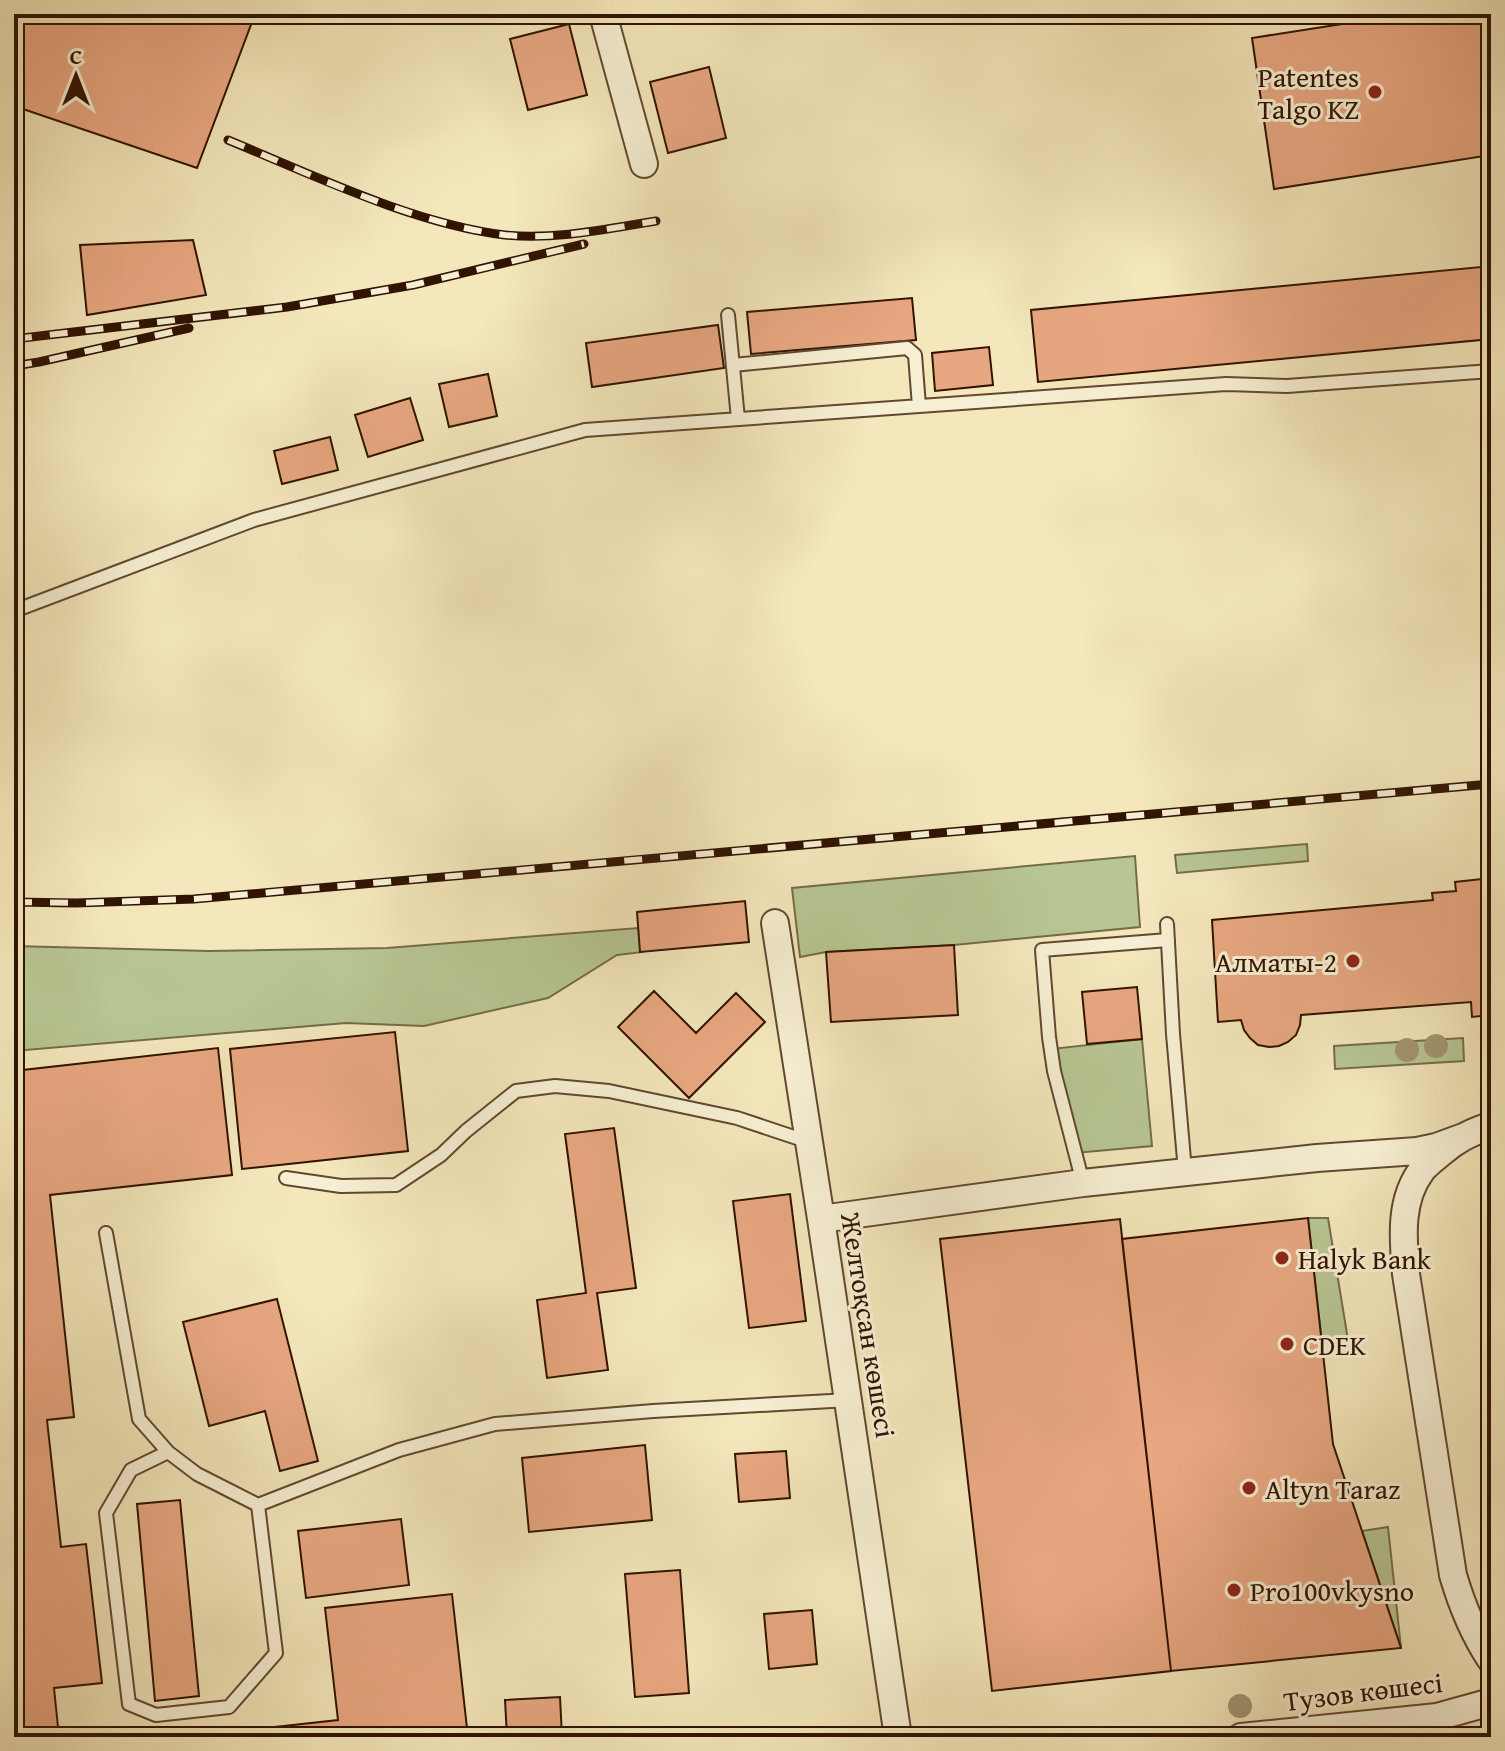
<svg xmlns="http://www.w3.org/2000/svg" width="1505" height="1751" viewBox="0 0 1505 1751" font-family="'Gentium Book Plus',serif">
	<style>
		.green { fill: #b7c693; stroke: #746c4a; stroke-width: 2 }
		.building { fill: #e8a781; stroke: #301301; stroke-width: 2 }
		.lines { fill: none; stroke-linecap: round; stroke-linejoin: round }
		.service-casing { stroke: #614830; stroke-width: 16 }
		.minor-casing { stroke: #614830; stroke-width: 30 }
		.service { stroke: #f7efd3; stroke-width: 12 }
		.minor { stroke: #f7efd3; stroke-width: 26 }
		.rail-casing { stroke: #301301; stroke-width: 9 }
		.rail { stroke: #f7efd3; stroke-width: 6; stroke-dasharray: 18; stroke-linecap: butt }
		.tree { fill: #a29571 }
		.poi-dot { fill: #8f2418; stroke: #f7efd3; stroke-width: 3 }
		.labels { text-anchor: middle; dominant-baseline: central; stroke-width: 6; stroke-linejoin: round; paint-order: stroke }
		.poi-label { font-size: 28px; fill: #301301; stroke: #f7efd3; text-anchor: start }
		.street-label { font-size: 28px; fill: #301301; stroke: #f7efd3 }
	</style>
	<rect width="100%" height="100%" fill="#f3e7bb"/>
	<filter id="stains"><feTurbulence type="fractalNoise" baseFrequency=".0025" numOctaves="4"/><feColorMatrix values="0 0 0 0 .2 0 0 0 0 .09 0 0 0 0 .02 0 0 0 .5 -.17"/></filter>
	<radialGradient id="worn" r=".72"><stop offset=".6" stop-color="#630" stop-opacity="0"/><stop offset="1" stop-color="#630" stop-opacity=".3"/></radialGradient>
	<path class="green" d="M1307,844L1308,861L1177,873L1175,855Z
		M1135,856L1140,927L954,945L826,952L800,957L792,888Z
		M638,928L643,952L617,955L548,998L424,1026L346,1023L14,1051V946L209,951L387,948Z
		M1463,1038L1464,1061L1335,1069L1334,1046Z
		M1142,1039L1152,1146L1075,1153L1051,1049Z
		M1308,1218H1328L1348,1340L1322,1343Z
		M1388,1527L1401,1648L1362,1531Z"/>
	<path class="building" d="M14,14H255L197,168L14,106Z
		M1406,14H1491V155L1274,189L1252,38Z
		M569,24L587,95L528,110L510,39Z
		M709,67L726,138L668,153L650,82Z
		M193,240L206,295L87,315L80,245Z
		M1491,266V339L1038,382L1031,310Z
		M912,298L916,340L751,354L747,312Z
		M718,325L724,368L592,387L586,343Z
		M989,347L993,385L935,391L932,353Z
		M488,374L497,416L449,427L439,384Z
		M410,398L423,440L368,457L355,415Z
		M330,437L338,470L282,484L274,451Z
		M1491,878V1015L1472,1017L1471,1002L1301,1015L1300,1025L1296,1035L1288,1042L1279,1046L1269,1047L1258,1045L1250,1038L1244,1030L1241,1020L1218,1022L1212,920L1433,900L1432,893L1456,891L1455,882Z
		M745,901L749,942L640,952L637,912Z
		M954,945L958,1015L831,1022L826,952Z
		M1137,987L1142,1039L1087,1044L1082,992Z
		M654,991L696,1033L736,993L765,1022L689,1098L618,1027Z
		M395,1032L408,1151L242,1169L230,1049Z
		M218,1048L232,1175L50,1195L74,1417L47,1420L61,1547L86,1544L102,1683L54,1688L59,1737H14V1071Z
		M614,1128L636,1288L597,1293L608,1370L547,1378L537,1300L586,1293L565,1134Z
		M790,1194L806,1321L749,1328L733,1201Z
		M1308,1218L1333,1444L1401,1648L1171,1671L1122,1239Z
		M1120,1219L1171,1671L992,1691L940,1239Z
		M277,1299L318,1461L280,1471L265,1411L209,1426L183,1322Z
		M645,1445L652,1520L529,1532L522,1458Z
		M786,1451L790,1498L739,1502L735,1454Z
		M180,1500L199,1696L155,1701L137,1504Z
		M401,1519L409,1585L306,1598L298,1531Z
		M680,1570L689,1693L635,1697L625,1574Z
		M452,1594L468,1737H182L338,1720L325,1608Z
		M812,1610L817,1664L769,1669L764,1614Z
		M560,1697L562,1737H507L505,1700Z"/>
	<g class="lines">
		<defs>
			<path id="service" d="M728,315L738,419
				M733,365L907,348L915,355L919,406
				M14,611L254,520L585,430L1226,384L1287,386L1491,371
				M1167,924L1173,1034L1185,1171
				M286,1178L341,1186L396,1185L441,1155L466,1131L516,1091L555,1086L609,1091L737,1118L809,1142
				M1083,1183L1054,1071L1049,1037L1042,950L1168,940
				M106,1233L139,1419L168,1452L197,1474L258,1505L399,1450L495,1424L653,1411L849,1400
				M168,1452L131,1470L106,1513L129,1704L156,1715L229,1707L276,1653L258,1505"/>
			<path id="minor" d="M603,14L644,164
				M775,923L821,1219L898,1737
				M1491,1126C1472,1131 1456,1140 1441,1153C1435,1158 1427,1164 1422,1170C1399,1200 1403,1239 1406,1274L1453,1575C1462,1606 1473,1633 1491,1660
				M821,1219L1083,1183L1317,1158L1417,1151L1436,1147L1466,1136
				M1241,1737L1437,1717L1491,1702"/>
		</defs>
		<use href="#service" class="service-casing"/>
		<use href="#minor" class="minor-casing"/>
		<use href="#service" class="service"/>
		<use href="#minor" class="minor"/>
		<defs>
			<path id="rail" d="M228,140C313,175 414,224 505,235C555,240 606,229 656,221
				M14,339L287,307L413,285L584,244
				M14,366L39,362L189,328
				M14,902L76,903L194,899L1491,784"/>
		</defs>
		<use href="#rail" class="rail-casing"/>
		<use href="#rail" class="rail"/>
	</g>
	<g class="tree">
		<circle cx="1436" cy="1046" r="12"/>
		<circle cx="1407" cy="1050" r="12"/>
		<circle cx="1240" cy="1706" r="12"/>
	</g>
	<g class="poi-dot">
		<circle cx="1375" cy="92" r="8"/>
		<circle cx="1353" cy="961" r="8"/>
		<circle cx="1282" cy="1258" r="8"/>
		<circle cx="1287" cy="1344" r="8"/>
		<circle cx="1249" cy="1488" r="8"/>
		<circle cx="1234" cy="1590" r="8"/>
	</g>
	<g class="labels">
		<g class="poi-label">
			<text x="1359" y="76" text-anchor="end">Patentes<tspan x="1359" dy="32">Talgo KZ</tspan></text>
			<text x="1337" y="961" text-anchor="end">Алматы-2</text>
			<text x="1298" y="1258">Halyk Bank</text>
			<text x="1303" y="1344">CDEK</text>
			<text x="1265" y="1488">Altyn Taraz</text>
			<text x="1250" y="1590">Pro100vkysno</text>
		</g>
		<g class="street-label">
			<text transform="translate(869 1325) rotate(81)">Желтоқсан көшесі</text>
			<text transform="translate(1363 1691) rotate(-7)">Тузов көшесі</text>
		</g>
	</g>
	<rect width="1505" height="1751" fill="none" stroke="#f3e7bb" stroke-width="48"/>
	<rect x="16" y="16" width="1473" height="1719" fill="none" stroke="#301301" stroke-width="4"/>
	<rect x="24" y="24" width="1457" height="1703" fill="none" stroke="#301301" stroke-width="2"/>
	<g transform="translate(76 76)" stroke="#f7efd3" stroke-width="6" paint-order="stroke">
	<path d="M0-6L14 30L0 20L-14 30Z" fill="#301301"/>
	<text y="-12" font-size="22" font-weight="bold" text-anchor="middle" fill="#301301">С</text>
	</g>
	<rect width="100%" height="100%" filter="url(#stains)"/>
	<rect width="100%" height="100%" fill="url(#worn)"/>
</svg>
